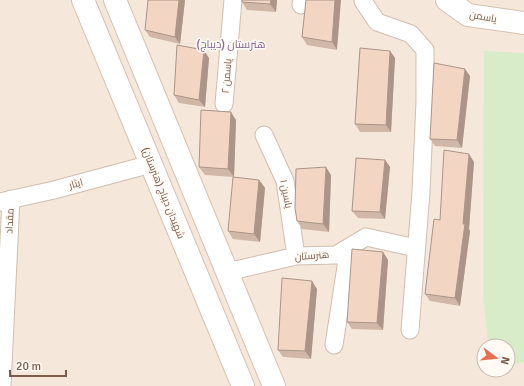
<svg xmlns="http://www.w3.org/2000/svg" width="524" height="386" viewBox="0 0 524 386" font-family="Signika,Cairo,sans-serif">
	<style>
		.residential { fill: #f5e8da; fill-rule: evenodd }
		.green { fill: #d8ecc9 }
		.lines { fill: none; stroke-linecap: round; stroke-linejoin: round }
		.minor-casing { stroke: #d1beb0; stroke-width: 19 }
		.secondary-casing { stroke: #d6c0b0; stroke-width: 24 }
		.minor { stroke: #fff; stroke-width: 17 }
		.secondary { stroke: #fff; stroke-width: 22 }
		.wall { fill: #d1b7a8 }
		.shaded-wall { fill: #aa9588 }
		.building { fill: #f3d5c3; stroke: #aa9588 }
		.labels { text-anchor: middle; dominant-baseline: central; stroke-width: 3; stroke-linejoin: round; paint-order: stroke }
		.street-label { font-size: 10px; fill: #7a5c4d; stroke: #fffaf3 }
		.neighbourhood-label { font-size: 11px; fill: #846695; stroke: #fffaf3 }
	</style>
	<rect width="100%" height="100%" fill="#fdf6ec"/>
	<path class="residential" d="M0,0H524V386H0ZM484,346H508V370H484Z"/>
	<path class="green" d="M484,51L524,53V362L508,366V346H488L483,293Z"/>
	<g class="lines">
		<defs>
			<path id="minor" d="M363,0V1L377,22L411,34L425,50V101L421,192L410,330
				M301,5L302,0
				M224,104L233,0
				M264,135L285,181L296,256
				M0,202L54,190L151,164
				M227,272L296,256L336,255L366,237L416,248
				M334,345L349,247
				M2,386L11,199"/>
			<path id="secondary" d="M83,0L243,386
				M115,0L274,386
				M447,0L468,15L524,23"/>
		</defs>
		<use href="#minor" class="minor-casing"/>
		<use href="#secondary" class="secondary-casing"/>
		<use href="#minor" class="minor"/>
		<use href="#secondary" class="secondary"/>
	</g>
	<path class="wall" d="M148,0H185L180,44L150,37L145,30Z
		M242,0H277L276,12L247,10L242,2Z
		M306,0L337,50L307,45L302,37Z
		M390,51L395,58L391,132H360L355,124Z
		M209,58L205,107L179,103L174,95Z
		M470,76L462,148L435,146L430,139Z
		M236,120L234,177L205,175L199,167Z
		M385,160L390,167L385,219L358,218L352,211Z
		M474,162L469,229L470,231L460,306L430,301L425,294L440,220Z
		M331,175L329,232L302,229L297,221Z
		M259,180L265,188L260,242L233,239L228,231Z
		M383,252L388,260L383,330L352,329L347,322Z
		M317,289L311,359L283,357L278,350Z"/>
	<path class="shaded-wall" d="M179,0H185L180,44L175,37Z
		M271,0H277L276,12L270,4Z
		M335,0H341L337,50L332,42Z
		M204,50L209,58L205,107L199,100Z
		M390,51L395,58L391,132L386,125Z
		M465,69L470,76L462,148L457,140Z
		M231,112L236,120L234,177L228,169Z
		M469,154L474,162L469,229L470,231L460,306L455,298L463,224Z
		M385,160L390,167L385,219L380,212Z
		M326,167L331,175L329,232L323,224Z
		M259,180L265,188L260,242L254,234Z
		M383,252L388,260L383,330L377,323Z
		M312,281L317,289L311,359L305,351Z"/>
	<path class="building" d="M148,0H179L175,37L145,30Z
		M242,0H271L270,4L242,2Z
		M306,0H335L332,42L302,37Z
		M177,45L204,50L199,100L174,95Z
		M360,48L390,51L386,125L355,124Z
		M434,63L465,69L457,140L430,139Z
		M201,110L231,112L228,169L199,167Z
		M444,150L469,154L463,224H465L455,298L425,294L434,219L440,220Z
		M356,158L385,160L380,212L352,211Z
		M326,167L323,224L297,221L295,208L296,169Z
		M233,177L259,180L254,234L228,231Z
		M352,249L383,252L377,323L347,322Z
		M282,278L312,281L305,351L278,350Z"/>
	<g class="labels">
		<g class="street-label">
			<text transform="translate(483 17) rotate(10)">یاسمن</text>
			<text transform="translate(227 76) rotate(-85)">یاسمن ۲</text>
			<text transform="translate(76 184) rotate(-15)">ایثار</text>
			<text transform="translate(163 193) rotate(68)">شهیدان دیباج (هنرستان)</text>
			<text transform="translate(286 194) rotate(79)">یاسین ۱</text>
			<text transform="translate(10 221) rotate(-87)">مقداد</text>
			<text transform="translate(312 256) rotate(-4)">هنرستان</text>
		</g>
		<g class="neighbourhood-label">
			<text x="231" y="44">(هنرستان (دیباج</text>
		</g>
	</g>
	<g transform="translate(496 358) rotate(106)"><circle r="19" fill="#fffaf3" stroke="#cabbb1"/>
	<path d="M0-3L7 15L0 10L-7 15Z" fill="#e76f51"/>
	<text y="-6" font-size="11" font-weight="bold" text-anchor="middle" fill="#7a5c4d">N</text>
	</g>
	<path d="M10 370v6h56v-6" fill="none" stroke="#7a5c4d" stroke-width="2"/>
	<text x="16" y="370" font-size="12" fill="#7a5c4d" stroke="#fffaf3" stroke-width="3" paint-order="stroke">20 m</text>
</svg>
